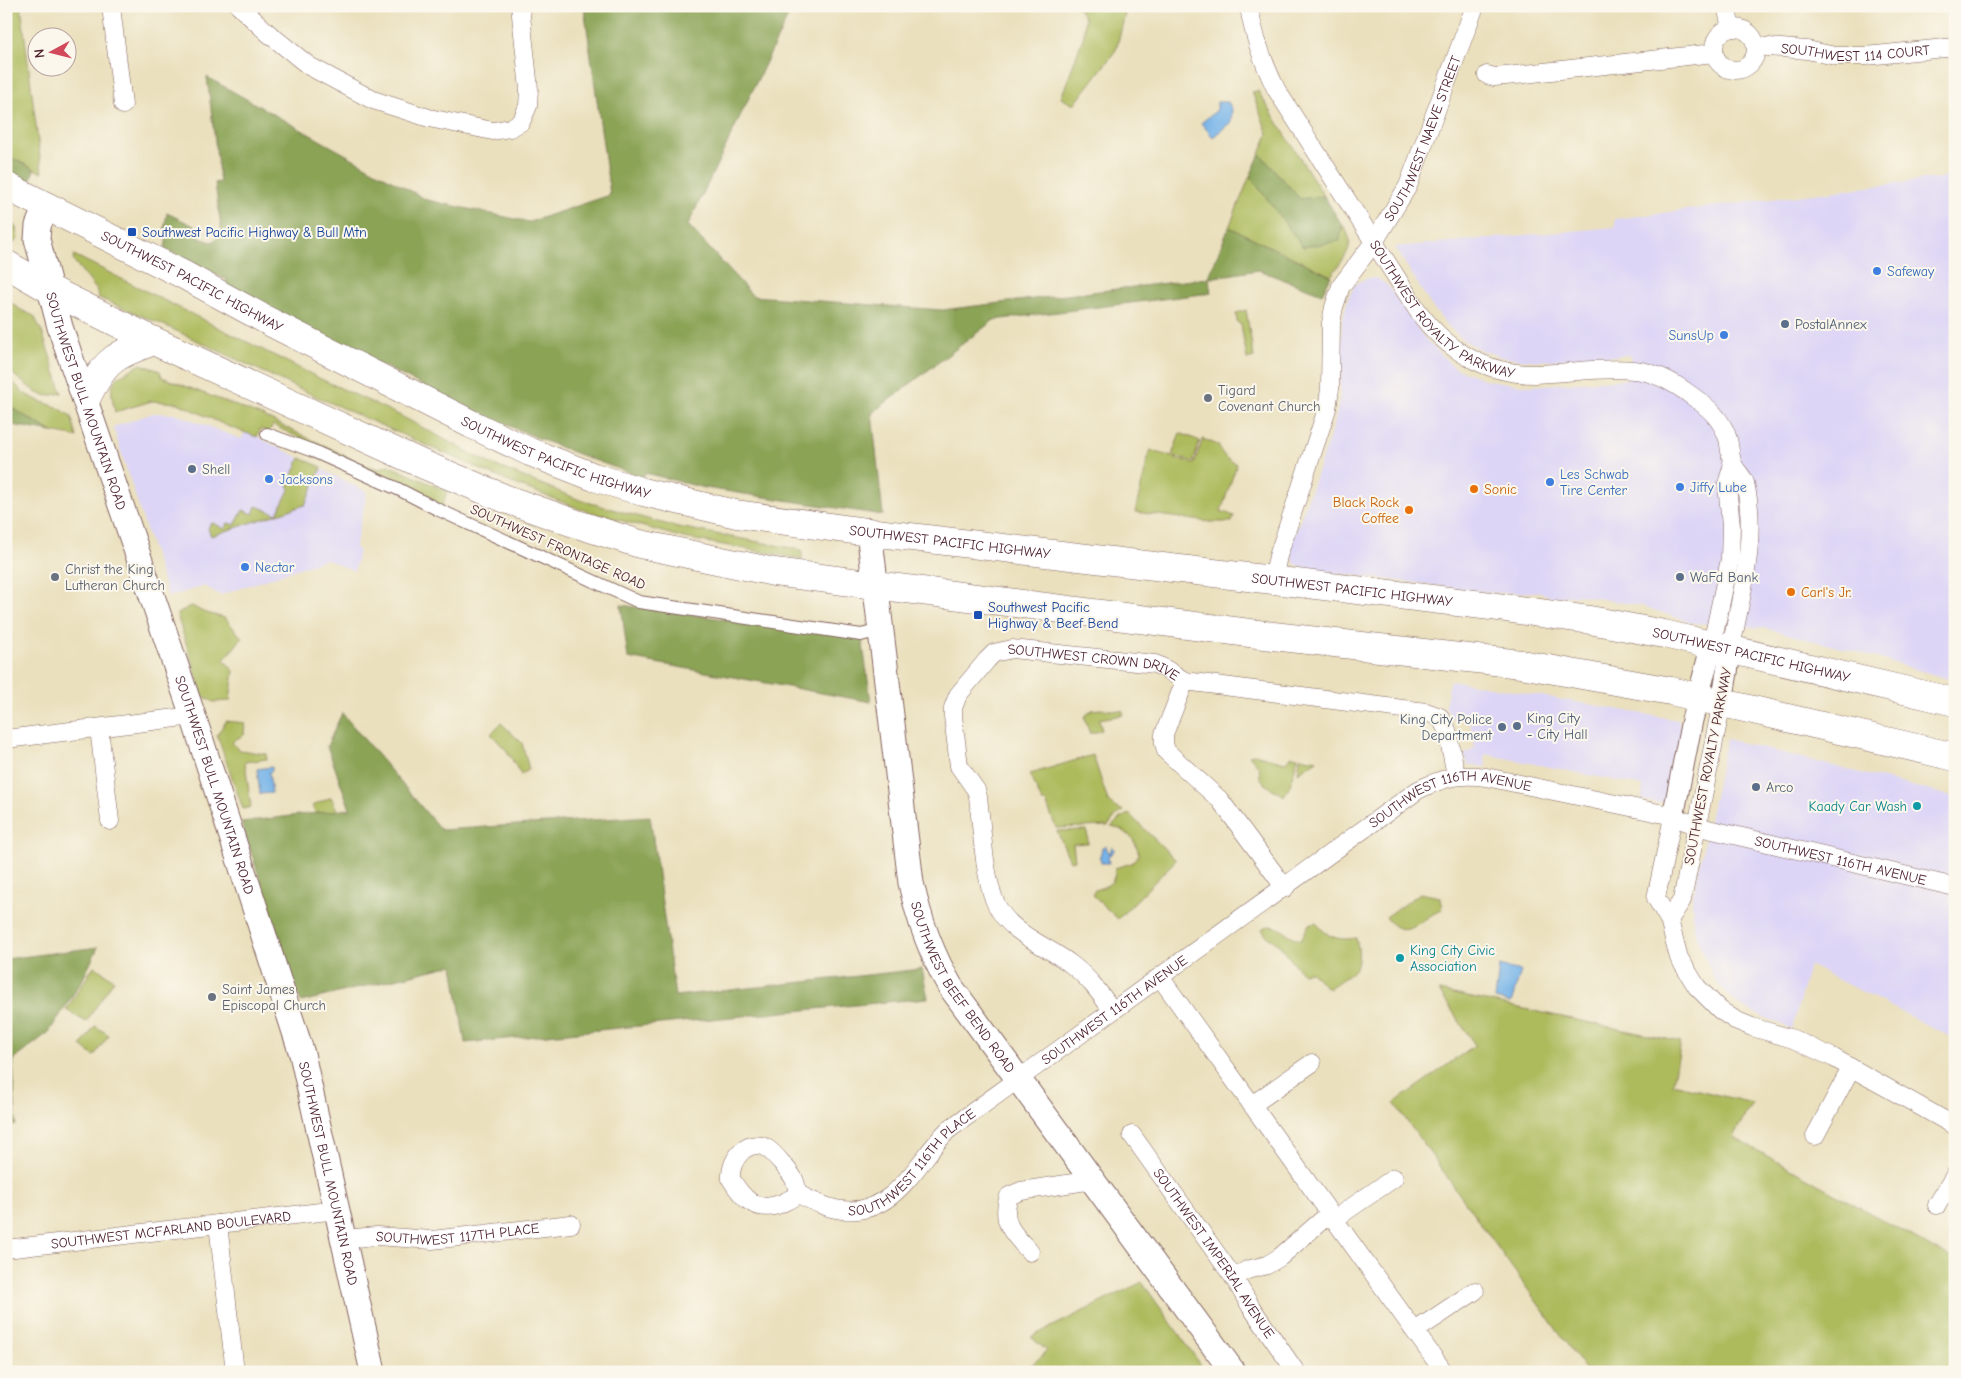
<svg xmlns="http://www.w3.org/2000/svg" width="1961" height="1378" viewBox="0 0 1961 1378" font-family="'Comic Neue',sans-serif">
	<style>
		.built { fill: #ddd5f6 }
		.green { fill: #adbb5d; stroke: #7c6d44 }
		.forest { fill: #8aa354; stroke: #6a6140 }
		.water { fill: #75b3e8; stroke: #60698a }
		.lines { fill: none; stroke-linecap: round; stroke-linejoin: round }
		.pedestrian-casing { stroke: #82635e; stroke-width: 14 }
		.minor-casing { stroke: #82635e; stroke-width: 19 }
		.tertiary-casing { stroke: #82635e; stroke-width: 23 }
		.secondary-casing { stroke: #82635e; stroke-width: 27 }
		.trunk-casing { stroke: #82635e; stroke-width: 29 }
		.pedestrian { stroke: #fff; stroke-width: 12 }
		.minor { stroke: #fff; stroke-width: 18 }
		.tertiary { stroke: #fff; stroke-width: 21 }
		.secondary { stroke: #fff; stroke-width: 25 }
		.trunk { stroke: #fff; stroke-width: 28 }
		.transit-dot { fill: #1a4fb4; stroke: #fbf7ec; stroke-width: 2 }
		.shop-dot { fill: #3f7fe0; stroke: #fbf7ec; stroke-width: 2 }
		.service-dot { fill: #5c6f8a; stroke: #fbf7ec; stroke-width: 2 }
		.worship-dot { fill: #6b7280; stroke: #fbf7ec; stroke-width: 2 }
		.food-dot { fill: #e8710a; stroke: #fbf7ec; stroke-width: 2 }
		.culture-dot { fill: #0f9aa8; stroke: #fbf7ec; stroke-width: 2 }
		.labels { text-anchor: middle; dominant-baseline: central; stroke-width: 4; stroke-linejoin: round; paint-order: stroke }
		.street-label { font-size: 14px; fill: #4a1f2b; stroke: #fbf7ec }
		.transit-label { font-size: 14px; fill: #164399; stroke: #fbf7ec; text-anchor: start }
		.shop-label { font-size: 14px; fill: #366cbe; stroke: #fbf7ec; text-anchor: start }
		.service-label { font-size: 14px; fill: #4e5e75; stroke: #fbf7ec; text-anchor: start }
		.worship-label { font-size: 14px; fill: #5b616d; stroke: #fbf7ec; text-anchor: start }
		.food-label { font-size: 14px; fill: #c56008; stroke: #fbf7ec; text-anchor: start }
		.culture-label { font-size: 14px; fill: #0d838f; stroke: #fbf7ec; text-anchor: end }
	</style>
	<rect width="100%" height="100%" fill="#fbf7ec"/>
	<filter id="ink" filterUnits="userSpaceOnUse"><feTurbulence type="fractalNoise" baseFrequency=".02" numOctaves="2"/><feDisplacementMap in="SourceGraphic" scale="10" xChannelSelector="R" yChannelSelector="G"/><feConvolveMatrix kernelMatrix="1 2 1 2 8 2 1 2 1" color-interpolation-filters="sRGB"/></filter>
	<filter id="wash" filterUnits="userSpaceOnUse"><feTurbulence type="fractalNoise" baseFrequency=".0096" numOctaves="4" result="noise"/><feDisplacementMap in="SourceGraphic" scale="20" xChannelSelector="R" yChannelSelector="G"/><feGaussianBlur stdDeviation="1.12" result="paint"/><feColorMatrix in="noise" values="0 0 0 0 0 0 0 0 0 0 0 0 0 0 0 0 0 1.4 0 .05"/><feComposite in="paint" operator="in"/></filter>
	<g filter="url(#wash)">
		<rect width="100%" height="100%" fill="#eae0bd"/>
		<path class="built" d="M1955,176V681L1857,652L1763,628L1693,623L1642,606L1580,595L1550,597L1540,592L1497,593L1310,570L1295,564L1291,554L1292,543L1335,422L1340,395L1342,320L1348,299L1355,284L1366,278H1377L1387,285L1426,340L1455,368L1487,380L1530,386L1628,379L1631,355L1538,361L1501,357L1481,350L1462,339L1446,324L1432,307L1395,247L1615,227V219Z
			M153,413L176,414L241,439L246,431L367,492L355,548L359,551L354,571L326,559L220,595L204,586L168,597L113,427Z
			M1450,680L1678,720L1684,735L1667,801L1657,803L1642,800L1643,786L1485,754L1486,767L1468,765L1464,755L1475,747L1468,713L1455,720L1451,717L1445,706Z
			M1726,739L1955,797V1039L1809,965L1792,1029L1741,1007L1716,983L1695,934L1692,902Z"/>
		<path class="green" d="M6,6H21L42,173L6,155Z
			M1077,6H1127L1116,50L1074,105L1061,98L1084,35L1085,18Z
			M1258,91L1324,196L1300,199L1260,154L1268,134L1252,92Z
			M1250,176L1303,247L1339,241L1343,225C1358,247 1344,257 1331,276L1229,227Z
			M6,216L16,228L18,238L13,244L6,243Z
			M74,255L321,379L399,415L489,463L580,500L673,526L802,550V559L684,538L580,509L507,481L297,388L166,326L99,298L96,289L73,260Z
			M6,299L21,310L34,316L42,332L62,393L48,396L37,393L15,376L6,365Z
			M1246,310L1254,357L1247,359L1241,325L1237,322L1236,314L1239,312Z
			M141,364L160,371L162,377L262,416L367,466L379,469L388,465L447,491L442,508L273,425L269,432L260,429L257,437L227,426L178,403L152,401L115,412C107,378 113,380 141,364Z
			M6,376L25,394L39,401L57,407L71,416L77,437L52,432L12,408L6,400Z
			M1180,433L1200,441L1193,462L1172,455Z
			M1203,439L1218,445C1222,455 1227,460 1237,464L1221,511L1234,516L1232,522H1210L1135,512L1150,450L1194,464Z
			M300,458L322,467L305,505L211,536L208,529L210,524L213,523L225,529L228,523L235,525L243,510L253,514L256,506L277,514L290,488L288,486Z
			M192,606L203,612L225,618L242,638L224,660L234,671L230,701L213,702L203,696L177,615L188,607Z
			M1100,709L1123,711V715L1099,719L1102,730L1090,734L1084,717L1092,710Z
			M226,721L245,723L244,735L236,739L232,743L240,750L266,754L267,759L245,762L251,807L243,809L217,735Z
			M501,723L522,743L529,769L521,775L507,751L491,734Z
			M1254,754L1285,762L1292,756L1298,757L1290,786L1284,796L1266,785L1260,777L1259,767L1249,755Z
			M1093,755L1108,801L1114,807L1124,811L1116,816L1108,826L1056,828L1046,802H1042L1030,774Z
			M1300,757L1317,760L1298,773Z
			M331,797L338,812L320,821L312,806Z
			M1129,814L1176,860L1118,919L1092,895L1095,890C1109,885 1115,884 1115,868L1132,863L1139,854C1135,839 1127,829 1111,827L1120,818Z
			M1087,830L1088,843L1073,844L1075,860L1070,861L1057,831Z
			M1420,893L1440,897L1442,910C1424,915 1404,945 1386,917Z
			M1316,922C1326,937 1338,941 1356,938C1364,971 1353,971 1328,989L1311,972L1303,973C1292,964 1288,954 1279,945C1271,937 1269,942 1262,929C1276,919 1288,938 1301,940L1309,924Z
			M94,966L114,980L86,1022L66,1010Z
			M1439,991L1681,1042L1673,1084L1752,1103L1733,1137L1955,1260V1372H1587L1394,1103L1475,1045Z
			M95,1026L109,1035L94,1056L81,1046Z
			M1142,1282L1206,1372H1028L1027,1369L1047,1351L1031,1337Z"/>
		<path class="forest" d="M584,6H793L688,225L753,296L942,310L1208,278L1229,227L1331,276L1322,294L1258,270L1209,278L1211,293L994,320L872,413L883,515L705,488L645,473L643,477C497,430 361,354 225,285L227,280L165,249L167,235L164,230L167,213L198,228L199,238L212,242L222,235L215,183L220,182L207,77L427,200L529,222L610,195Z
			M1260,154L1300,199L1324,196L1342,225L1340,241L1303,247L1250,176Z
			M6,155L34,169L29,185L6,174Z
			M6,400L12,408L52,432L6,424Z
			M621,605L862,638L871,702L628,658Z
			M342,713L441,830L650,816L675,996L922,969L928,998L465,1043L453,965L301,1002L241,822L350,809L327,746Z
			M98,947L82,981L49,1032L13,1060L16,1125L6,1126V959Z"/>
		<path class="water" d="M1217,102H1228L1232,109L1231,122L1213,137L1201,123L1217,110Z
			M272,767V771L269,772L272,793L260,794L257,769Z
			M1106,846L1109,854L1112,847L1115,849L1108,857L1109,863H1101L1100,858L1102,847Z
			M1499,966L1521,971L1511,1003L1495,999Z"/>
	</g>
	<g filter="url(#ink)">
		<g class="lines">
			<defs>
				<path id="pedestrian" d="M267,434L313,451L398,489L439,510L639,602L861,635L881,630"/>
				<g id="minor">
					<path d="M111,6L123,105"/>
					<path d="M239,6L268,33L309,66L373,100L429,118L493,131L510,128L521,122L528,106L529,89L520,6"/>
					<path id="s1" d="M1249,6C1253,36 1263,62 1276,89L1418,311C1446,350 1487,375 1536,374C1569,373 1601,367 1634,370C1656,372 1675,383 1692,396C1708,407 1722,419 1728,439C1730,447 1730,457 1733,464C1736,471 1743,476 1745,483C1758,538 1741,595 1731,648"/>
					<path d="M1726,6L1731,28"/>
					<circle cx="1735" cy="49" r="21"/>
					<path id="s2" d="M1756,46L1807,50L1835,56H1866L1955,47"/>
					<path d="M1487,75L1494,77L1516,75L1714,53"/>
					<path id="s3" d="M1273,580L1278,556L1327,409L1330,389L1331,323L1334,307L1341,286L1374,242L1408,186L1475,6"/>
					<path d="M1712,644L1730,559L1731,526L1727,484L1733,464"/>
					<path d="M1185,681L1164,734V743L1166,751L1220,800L1285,888"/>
					<path d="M99,728L110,821"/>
					<path d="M6,739L193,716"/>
					<path d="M1673,817L1656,898L1669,920L1679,958L1697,987L1720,1010L1735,1020L1752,1027L1793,1039L1834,1058L1955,1126"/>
					<path d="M1669,920L1682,900L1722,702"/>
					<path d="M1160,977L1444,1372"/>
					<path id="s4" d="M1112,1010C1100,993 1089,978 1072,965C1048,946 1012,935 997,906C984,881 982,827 978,797L976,790L959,766L953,716V708L958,695L987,660L994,653L1012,649L1155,664C1166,668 1174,675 1185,681L1426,712L1440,717L1447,730L1456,775"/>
					<path d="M1252,1105L1312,1063"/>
					<path id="s5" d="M1132,1135L1234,1278L1251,1307L1296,1372"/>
					<path d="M1815,1136L1851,1068"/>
					<path id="s6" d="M798,1194C792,1199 786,1201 780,1204C756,1213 743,1199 731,1179C729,1159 749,1136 768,1149C775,1154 790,1172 794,1179C796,1183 797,1189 798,1194C811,1200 827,1209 842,1210C896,1216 916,1162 948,1130L1418,790C1443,778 1458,773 1486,777L1664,814L1708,829L1955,887"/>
					<path d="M1937,1205L1955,1175"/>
					<path d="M1333,1220L1394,1178"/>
					<path d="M218,1224L235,1372"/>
					<path id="s7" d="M344,1239L377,1236L432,1240L571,1224"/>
					<path id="s8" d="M6,1249L337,1210"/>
					<path d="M1030,1252C1013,1234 1000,1222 1009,1196L1021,1191L1093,1180"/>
					<path d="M1234,1278L1247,1270L1267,1265L1280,1257L1329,1214"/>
					<path d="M1415,1331L1475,1291"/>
				</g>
				<path id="tertiary" d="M1722,702L1731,648
					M1673,817L1692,720L1712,644"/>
				<g id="secondary">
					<path id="s9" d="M46,206L38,226L37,239L60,327L193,716L302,1054L373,1372"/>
					<path id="s10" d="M869,531L911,883C919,920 931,953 950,986L1233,1372"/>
				</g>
				<g id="trunk">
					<path id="s11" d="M6,186L184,275L270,322L471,424L530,452L594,477L643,492L736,514L852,530L1491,606L1590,620L1664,634L1955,702"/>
					<path d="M6,264L51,290L154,341L422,464L506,499L574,523L640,544L774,572L1273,636L1521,664L1671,691L1955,757"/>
					<path d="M86,399C105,360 114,355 154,341"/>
				</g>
			</defs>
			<use href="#pedestrian" class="pedestrian-casing"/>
			<use href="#minor" class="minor-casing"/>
			<use href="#tertiary" class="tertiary-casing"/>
			<use href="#secondary" class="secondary-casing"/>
			<use href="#trunk" class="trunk-casing"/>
			<use href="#pedestrian" class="pedestrian"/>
			<use href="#minor" class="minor"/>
			<use href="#tertiary" class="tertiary"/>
			<use href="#secondary" class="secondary"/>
			<use href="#trunk" class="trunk"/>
		</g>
	</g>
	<g class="transit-dot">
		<rect x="127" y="227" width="10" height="10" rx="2.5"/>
		<rect x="973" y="610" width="10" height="10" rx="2.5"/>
	</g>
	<g class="shop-dot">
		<circle cx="1877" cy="271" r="5"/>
		<circle cx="1724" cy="335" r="5"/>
		<circle cx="269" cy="479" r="5"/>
		<circle cx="1550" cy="482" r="5"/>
		<circle cx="1680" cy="487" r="5"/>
		<circle cx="245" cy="567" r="5"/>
	</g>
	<g class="service-dot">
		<circle cx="1785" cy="324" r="5"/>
		<circle cx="192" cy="469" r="5"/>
		<circle cx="1680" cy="577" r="5"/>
		<circle cx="1517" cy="726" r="5"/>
		<circle cx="1502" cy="727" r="5"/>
		<circle cx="1756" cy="787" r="5"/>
	</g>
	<g class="worship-dot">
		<circle cx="1208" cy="398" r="5"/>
		<circle cx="55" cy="577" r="5"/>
		<circle cx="212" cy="997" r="5"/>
	</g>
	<g class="food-dot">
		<circle cx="1474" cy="489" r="5"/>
		<circle cx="1409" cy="510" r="5"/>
		<circle cx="1791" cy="592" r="5"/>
	</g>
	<g class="culture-dot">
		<circle cx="1917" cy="806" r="5"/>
		<circle cx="1400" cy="958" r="5"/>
	</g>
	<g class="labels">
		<g class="street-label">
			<text stroke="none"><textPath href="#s2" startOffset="100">SOUTHWEST 114 COURT</textPath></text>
			<text stroke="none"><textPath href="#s3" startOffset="474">SOUTHWEST NAEVE STREET</textPath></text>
			<text stroke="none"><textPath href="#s11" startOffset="209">SOUTHWEST PACIFIC HIGHWAY</textPath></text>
			<text stroke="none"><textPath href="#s1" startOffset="369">SOUTHWEST ROYALTY PARKWAY</textPath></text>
			<text stroke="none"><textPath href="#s9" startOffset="204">SOUTHWEST BULL MOUNTAIN ROAD</textPath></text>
			<text stroke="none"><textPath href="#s11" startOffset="614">SOUTHWEST PACIFIC HIGHWAY</textPath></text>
			<text stroke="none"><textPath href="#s11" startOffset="1019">SOUTHWEST PACIFIC HIGHWAY</textPath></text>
			<text transform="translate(558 547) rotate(24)">SOUTHWEST FRONTAGE ROAD</text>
			<text stroke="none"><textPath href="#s11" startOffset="1424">SOUTHWEST PACIFIC HIGHWAY</textPath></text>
			<text stroke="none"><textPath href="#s11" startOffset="1829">SOUTHWEST PACIFIC HIGHWAY</textPath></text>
			<text stroke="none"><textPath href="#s4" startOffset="534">SOUTHWEST CROWN DRIVE</textPath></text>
			<text transform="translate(1708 766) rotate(-79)">SOUTHWEST ROYALTY PARKWAY</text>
			<text stroke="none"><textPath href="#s9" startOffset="609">SOUTHWEST BULL MOUNTAIN ROAD</textPath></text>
			<text stroke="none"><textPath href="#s6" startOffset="992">SOUTHWEST 116TH AVENUE</textPath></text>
			<text stroke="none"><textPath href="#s6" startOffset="1398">SOUTHWEST 116TH AVENUE</textPath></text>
			<text stroke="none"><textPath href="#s10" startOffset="472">SOUTHWEST BEEF BEND ROAD</textPath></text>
			<text stroke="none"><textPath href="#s6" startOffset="588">SOUTHWEST 116TH AVENUE</textPath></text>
			<text stroke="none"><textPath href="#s6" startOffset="332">SOUTHWEST 116TH PLACE</textPath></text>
			<text stroke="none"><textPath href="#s9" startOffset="1014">SOUTHWEST BULL MOUNTAIN ROAD</textPath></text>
			<text stroke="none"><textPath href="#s8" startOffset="166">SOUTHWEST MCFARLAND BOULEVARD</textPath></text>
			<text stroke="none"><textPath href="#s7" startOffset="114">SOUTHWEST 117TH PLACE</textPath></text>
			<text stroke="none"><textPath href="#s5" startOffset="144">SOUTHWEST IMPERIAL AVENUE</textPath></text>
		</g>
		<g class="transit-label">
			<text x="142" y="232">Southwest Pacific Highway &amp; Bull Mtn</text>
			<text x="988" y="607">Southwest Pacific<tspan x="988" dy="16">Highway &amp; Beef Bend</tspan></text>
		</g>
		<g class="shop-label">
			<text x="1887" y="271">Safeway</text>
			<text x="1714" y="335" text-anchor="end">SunsUp</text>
			<text x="1560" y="474">Les Schwab<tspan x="1560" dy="16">Tire Center</tspan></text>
			<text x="279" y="479">Jacksons</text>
			<text x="1690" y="487">Jiffy Lube</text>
			<text x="255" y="567">Nectar</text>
		</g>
		<g class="service-label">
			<text x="1795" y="324">PostalAnnex</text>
			<text x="202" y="469">Shell</text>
			<text x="1690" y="577">WaFd Bank</text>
			<text x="1527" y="718">King City<tspan x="1527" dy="16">- City Hall</tspan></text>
			<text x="1492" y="719" text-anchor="end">King City Police<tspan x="1492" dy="16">Department</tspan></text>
			<text x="1766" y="787">Arco</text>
		</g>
		<g class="worship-label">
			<text x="1218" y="390">Tigard<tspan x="1218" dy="16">Covenant Church</tspan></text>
			<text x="65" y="569">Christ the King<tspan x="65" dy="16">Lutheran Church</tspan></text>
			<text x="222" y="989">Saint James<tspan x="222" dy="16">Episcopal Church</tspan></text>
		</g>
		<g class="food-label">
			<text x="1484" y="489">Sonic</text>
			<text x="1399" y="502" text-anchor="end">Black Rock<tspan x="1399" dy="16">Coffee</tspan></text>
			<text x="1801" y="592">Carl's Jr.</text>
		</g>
		<g class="culture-label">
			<text x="1907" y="806">Kaady Car Wash</text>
			<text x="1410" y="950" text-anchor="start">King City Civic<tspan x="1410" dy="16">Association</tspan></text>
		</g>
	</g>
	<rect width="1961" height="1378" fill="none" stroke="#fbf7ec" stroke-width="25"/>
	<g transform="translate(52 52) rotate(263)"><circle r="24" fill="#fbf7ec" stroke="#b4a19f"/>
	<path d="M0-4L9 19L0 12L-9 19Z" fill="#d1495b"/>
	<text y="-8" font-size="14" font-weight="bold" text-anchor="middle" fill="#4a1f2b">N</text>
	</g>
</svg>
